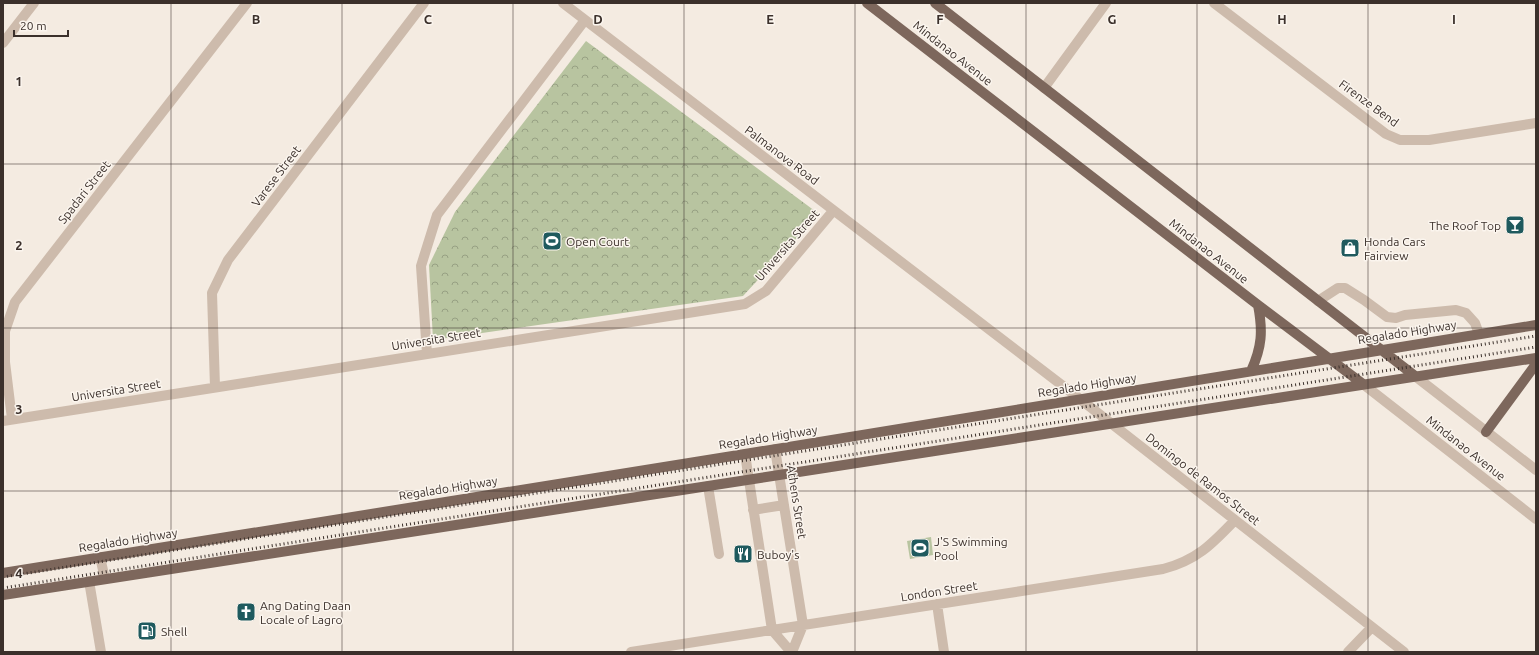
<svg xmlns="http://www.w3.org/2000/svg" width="1539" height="655" viewBox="0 0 1539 655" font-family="Ubuntu,sans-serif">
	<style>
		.green { fill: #b8c4a0 }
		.forest { fill: url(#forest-crowns) }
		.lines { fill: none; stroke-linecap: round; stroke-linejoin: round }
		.minor { stroke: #cdbbac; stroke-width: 10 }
		.major { stroke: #7d675c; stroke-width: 10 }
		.rail { stroke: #3b302b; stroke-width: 3; stroke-dasharray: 1 3; stroke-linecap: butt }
		.grid { fill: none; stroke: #3b302b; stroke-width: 1; stroke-opacity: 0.55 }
		.labels { text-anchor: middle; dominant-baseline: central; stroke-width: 3; stroke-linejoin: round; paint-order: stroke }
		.street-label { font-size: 12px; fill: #3b302b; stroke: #fbf5ee }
		.poi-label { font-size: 12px; fill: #3b302b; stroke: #fbf5ee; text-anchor: start }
		.grid-label { font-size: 13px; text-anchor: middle; font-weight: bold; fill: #3b302b; stroke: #fbf5ee; stroke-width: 3; stroke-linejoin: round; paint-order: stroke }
	</style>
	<defs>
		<pattern id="forest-crowns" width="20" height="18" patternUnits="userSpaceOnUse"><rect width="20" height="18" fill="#b8c4a0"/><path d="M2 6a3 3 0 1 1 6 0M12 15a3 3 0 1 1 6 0" fill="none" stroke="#97a083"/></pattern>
	</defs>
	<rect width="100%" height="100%" fill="#f4ebe1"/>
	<path class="green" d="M931,537L933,555L910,559L907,541Z"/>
	<path class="forest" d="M586,41L819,214L743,296L433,340L429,265L455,212Z"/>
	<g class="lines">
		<path class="minor" d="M563,3L1080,399L1404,652
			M1214,3L1386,134L1400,140H1429L1536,123
			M3,43L34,3
			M1044,88L1106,3
			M1318,301L1338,288H1345L1364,300L1387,317L1396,318L1405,315L1456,310L1466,313L1475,323L1479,334
			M427,354L421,266L437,215L585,20
			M1415,376L1536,470
			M1363,384L1536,519
			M215,387L212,293L228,260L424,3
			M12,419L5,362V331L15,302L247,3
			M3,421L745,304L766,291L833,211
			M775,449L803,625L792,652
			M745,454L772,630L791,652
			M708,486L719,554
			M753,510L784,505
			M100,557L105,579
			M89,581L101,652
			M937,604L944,652
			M631,652L1163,569C1197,560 1212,544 1235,520
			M1348,652L1372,627"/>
		<path class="major" d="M867,3L1258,305L1363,384
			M935,3L1415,376
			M1251,371C1262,347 1263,331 1258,305
			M1486,432L1536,364
			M3,573L745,454L1536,325
			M3,595L1536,358"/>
		<path class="rail" d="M3,577L1536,336
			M3,588L1536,347"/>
	</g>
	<path class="grid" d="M171,3V652M342,3V652M513,3V652M684,3V652M855,3V652M1026,3V652M1197,3V652M1368,3V652M3,164H1536M3,328H1536M3,491H1536"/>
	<defs>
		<symbol id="bar-square" viewBox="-11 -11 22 22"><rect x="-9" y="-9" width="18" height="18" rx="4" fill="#1f5a5e" stroke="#fbf5ee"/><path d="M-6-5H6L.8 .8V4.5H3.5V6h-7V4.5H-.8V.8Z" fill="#fff"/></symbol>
		<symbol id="stadium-square" viewBox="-11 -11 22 22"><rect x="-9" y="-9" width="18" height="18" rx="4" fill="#1f5a5e" stroke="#fbf5ee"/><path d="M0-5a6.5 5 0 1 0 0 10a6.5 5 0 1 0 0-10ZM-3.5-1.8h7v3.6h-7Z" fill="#fff"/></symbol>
		<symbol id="shop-square" viewBox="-11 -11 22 22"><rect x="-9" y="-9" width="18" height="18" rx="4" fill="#1f5a5e" stroke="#fbf5ee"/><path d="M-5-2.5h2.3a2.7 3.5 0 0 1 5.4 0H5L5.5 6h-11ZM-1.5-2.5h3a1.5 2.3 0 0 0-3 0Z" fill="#fff"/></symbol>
		<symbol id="restaurant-square" viewBox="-11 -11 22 22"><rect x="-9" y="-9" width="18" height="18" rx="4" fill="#1f5a5e" stroke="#fbf5ee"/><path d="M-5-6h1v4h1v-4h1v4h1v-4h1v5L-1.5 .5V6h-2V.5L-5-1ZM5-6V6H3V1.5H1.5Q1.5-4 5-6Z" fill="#fff"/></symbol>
		<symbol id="church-square" viewBox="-11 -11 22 22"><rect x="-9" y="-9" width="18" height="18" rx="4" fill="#1f5a5e" stroke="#fbf5ee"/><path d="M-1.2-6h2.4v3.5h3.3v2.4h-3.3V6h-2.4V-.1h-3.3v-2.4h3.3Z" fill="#fff"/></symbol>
		<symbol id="fuel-square" viewBox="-11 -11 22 22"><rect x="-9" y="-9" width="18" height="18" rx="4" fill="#1f5a5e" stroke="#fbf5ee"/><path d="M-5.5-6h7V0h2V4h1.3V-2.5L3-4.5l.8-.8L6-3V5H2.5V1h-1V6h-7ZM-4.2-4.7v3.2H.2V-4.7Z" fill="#fff"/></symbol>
	</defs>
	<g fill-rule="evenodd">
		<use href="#bar-square" x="1504" y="214" width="22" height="22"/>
		<use href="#stadium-square" x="541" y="230" width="22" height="22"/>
		<use href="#shop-square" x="1339" y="237" width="22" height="22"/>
		<use href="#stadium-square" x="909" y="537" width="22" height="22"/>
		<use href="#restaurant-square" x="732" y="543" width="22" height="22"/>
		<use href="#church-square" x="235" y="601" width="22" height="22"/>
		<use href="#fuel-square" x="136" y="620" width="22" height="22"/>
	</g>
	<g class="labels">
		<g class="street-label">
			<text transform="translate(953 53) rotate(38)">Mindanao Avenue</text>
			<text transform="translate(1369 103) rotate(36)">Firenze Bend</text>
			<text transform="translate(782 155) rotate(37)">Palmanova Road</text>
			<text transform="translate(276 176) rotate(-53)">Varese Street</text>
			<text transform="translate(84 192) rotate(-52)">Spadari Street</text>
			<text transform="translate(787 245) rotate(-49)">Universita Street</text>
			<text transform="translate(1209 251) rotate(38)">Mindanao Avenue</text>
			<text transform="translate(1407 332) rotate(-9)">Regalado Highway</text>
			<text transform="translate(436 339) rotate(-9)">Universita Street</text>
			<text transform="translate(1087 385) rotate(-9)">Regalado Highway</text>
			<text transform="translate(116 390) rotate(-9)">Universita Street</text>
			<text transform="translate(768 437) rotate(-9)">Regalado Highway</text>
			<text transform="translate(1466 448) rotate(38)">Mindanao Avenue</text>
			<text transform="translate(1203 479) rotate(38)">Domingo de Ramos Street</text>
			<text transform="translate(448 488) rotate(-9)">Regalado Highway</text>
			<text transform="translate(797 502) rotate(81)">Athens Street</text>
			<text transform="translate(128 540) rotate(-9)">Regalado Highway</text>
			<text transform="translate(939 591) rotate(-9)">London Street</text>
		</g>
		<g class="poi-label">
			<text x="1501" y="225" text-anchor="end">The Roof Top</text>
			<text x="566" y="241">Open Court</text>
			<text x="1364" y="241">Honda Cars<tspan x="1364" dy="14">Fairview</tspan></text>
			<text x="934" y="541">J'S Swimming<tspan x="934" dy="14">Pool</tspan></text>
			<text x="757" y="554">Buboy's</text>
			<text x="260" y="605">Ang Dating Daan<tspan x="260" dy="14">Locale of Lagro</tspan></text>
			<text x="161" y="631">Shell</text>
		</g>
	</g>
	<g class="grid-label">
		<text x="256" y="24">B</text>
		<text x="428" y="24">C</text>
		<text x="598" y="24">D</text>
		<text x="770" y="24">E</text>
		<text x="940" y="24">F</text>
		<text x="1112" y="24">G</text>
		<text x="1282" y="24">H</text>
		<text x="1454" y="24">I</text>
		<text x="19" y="86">1</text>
		<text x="19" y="250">2</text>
		<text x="19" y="414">3</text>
		<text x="19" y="578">4</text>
	</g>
	<rect width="1539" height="655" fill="none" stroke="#3b302b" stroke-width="8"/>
	<path d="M14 30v6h54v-6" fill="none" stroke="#3b302b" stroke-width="2"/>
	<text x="20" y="30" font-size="12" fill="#3b302b" stroke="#fbf5ee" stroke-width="3" paint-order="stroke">20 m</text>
</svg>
